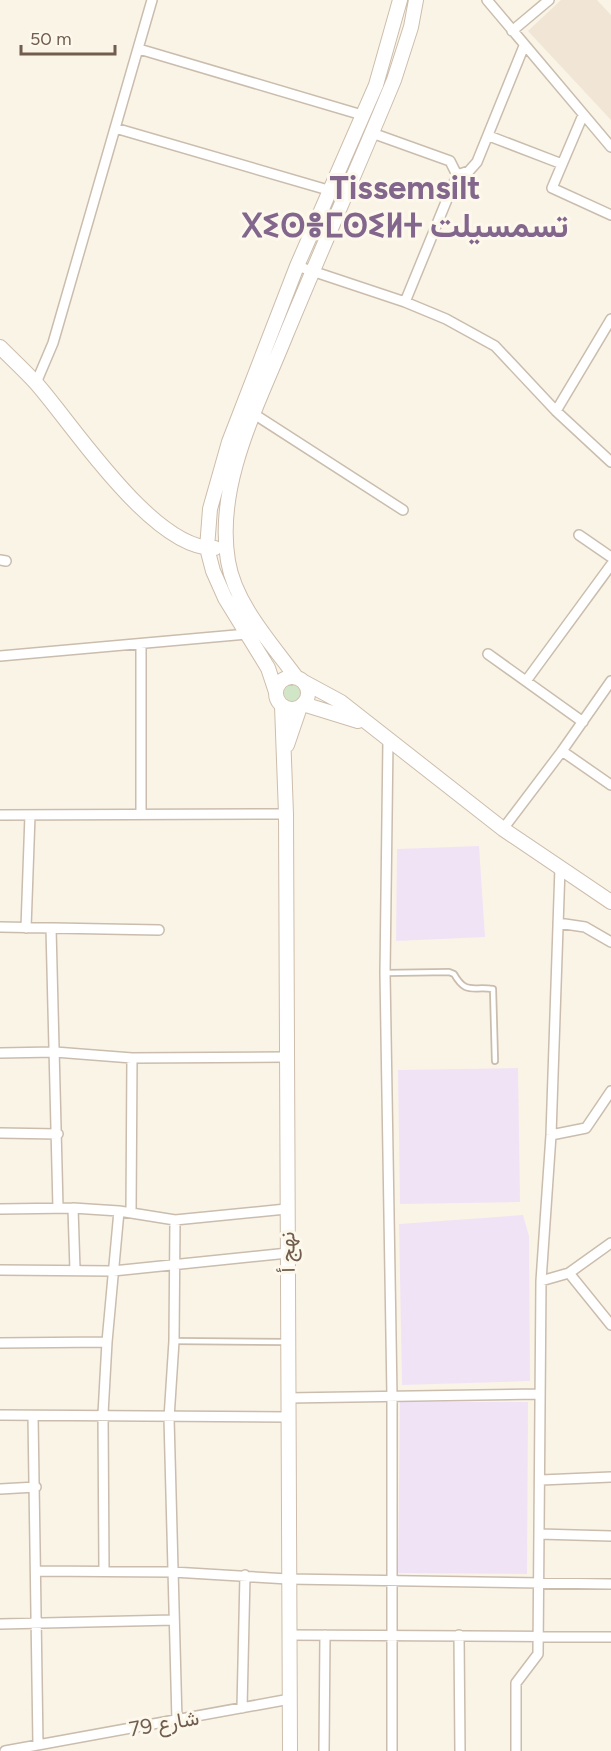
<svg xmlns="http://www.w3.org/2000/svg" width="611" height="1751" viewBox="0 0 611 1751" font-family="Figtree,Vazirmatn,'Noto Sans Tifinagh',sans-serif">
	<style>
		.residential { fill: #f1e6d6 }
		.education { fill: #f1e3f6 }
		.forest { fill: url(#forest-firs) }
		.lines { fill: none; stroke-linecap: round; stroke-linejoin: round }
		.lane-casing { stroke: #cabdae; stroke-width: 8 }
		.street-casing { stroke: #cabdae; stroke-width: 12 }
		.secondary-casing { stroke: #cdbdac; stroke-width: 16 }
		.lane { stroke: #fff; stroke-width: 4.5 }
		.street { stroke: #fff; stroke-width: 9 }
		.secondary { stroke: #fff; stroke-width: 14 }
		.labels { text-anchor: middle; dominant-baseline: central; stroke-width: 6; stroke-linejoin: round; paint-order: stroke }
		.street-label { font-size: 21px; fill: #705d4e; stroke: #fdf8ec }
		.town-label { font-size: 33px; font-weight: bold; fill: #83668c; stroke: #fdf8ec }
	</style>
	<defs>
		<pattern id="forest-firs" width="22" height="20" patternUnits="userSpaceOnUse" patternTransform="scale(1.5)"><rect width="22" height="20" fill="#d1e6c6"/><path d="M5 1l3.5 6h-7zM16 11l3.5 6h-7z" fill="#aebea3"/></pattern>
	</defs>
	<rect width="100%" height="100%" fill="#faf4e7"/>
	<path class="residential" d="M561,0H597L611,15V120L528,31Z"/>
	<path class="education" d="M479,846L485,937L396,941L397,849Z
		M518,1068L520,1202L400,1204L398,1070Z
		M523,1215L529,1236L530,1381L402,1385L399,1224Z
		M400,1402H528L527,1574L398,1573Z"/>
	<path class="forest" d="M284 693a9 9 0 1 1 18 0a9 9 0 1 1-18 0Z"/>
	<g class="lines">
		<defs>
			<path id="lane" d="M385,973L449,972L454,974C466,995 472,986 493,989L495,1061
				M174,1341L286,1342"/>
			<path id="street" d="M487,0L611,147
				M512,31L549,0
				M139,49L362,115
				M583,115L552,188L611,215
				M115,128L328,190
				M372,133L450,161L457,175L405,302
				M489,136L562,164
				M457,175L469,171L477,162L524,46
				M297,266L405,302L446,319L495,346L556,411L611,462
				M36,383L53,343L152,0
				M556,411L611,319
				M254,414L403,510
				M579,535L611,557
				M0,560L6,561
				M488,654L583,722
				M0,656L247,634
				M526,681L611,565
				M388,740L385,973L392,1396V1751
				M562,751L611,785
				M141,814V644
				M0,815L286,814
				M503,829L562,751L611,681
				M558,923L585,927L611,942
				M0,927L159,930
				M26,928L30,815
				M51,928L58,1208
				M0,1053L55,1052L132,1058L285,1057
				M0,1133L58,1134
				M551,1135L586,1128L611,1091
				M73,1208L75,1270
				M0,1209L73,1208L119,1211L175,1220L286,1209
				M131,1212L132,1058
				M175,1220L174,1341L169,1418L177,1721
				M0,1270L113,1271L288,1253
				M569,1273L611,1243
				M541,1281L569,1273L611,1325
				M0,1343L107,1342
				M287,1398L539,1394
				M0,1415L288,1417
				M33,1416L38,1745
				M541,1480L611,1477
				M0,1489L36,1487
				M539,1534L611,1536
				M36,1571L173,1572L288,1579L611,1584
				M104,1571L103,1414L107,1342L119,1211
				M0,1624L174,1620
				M289,1635L611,1637
				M459,1635L460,1751
				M242,1708L245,1575
				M5,1751L290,1699
				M324,1751L325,1635
				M516,1751V1683L538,1654L541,1281L551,1135L560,867"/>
			<path id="secondary" d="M0,347C12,359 25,371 36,383C74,426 154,551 215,548
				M276 693a16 16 0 1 1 32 0a16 16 0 1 1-32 0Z
				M296,677C271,643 235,604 228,561C215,484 258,405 286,335C321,250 359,165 394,80L411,27L416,0
				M304,682L341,702L503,829L611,902
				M276,692L268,668L225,598L213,571L207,548L210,509L229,442L297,266L376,85L400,0
				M303,704L358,721
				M282,706L286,814L290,1751
				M287,745L300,707"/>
		</defs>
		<use href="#lane" class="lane-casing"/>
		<use href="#street" class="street-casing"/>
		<use href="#secondary" class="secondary-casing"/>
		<use href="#lane" class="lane"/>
		<use href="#street" class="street"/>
		<use href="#secondary" class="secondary"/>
	</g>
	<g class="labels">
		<g class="street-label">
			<text transform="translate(287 1252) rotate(-91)">نهج أ</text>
			<text transform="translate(164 1723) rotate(-10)">شارع 79</text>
		</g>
		<g class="town-label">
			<text x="405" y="187">Tissemsilt<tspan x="405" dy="38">ⵝⵉⵙⴻⵎⵙⵉⵍⵜ تسمسيلت</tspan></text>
		</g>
	</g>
	<path d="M21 45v9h94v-9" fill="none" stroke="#705d4e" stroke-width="3"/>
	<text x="30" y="45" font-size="18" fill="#705d4e" stroke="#fdf8ec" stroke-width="4.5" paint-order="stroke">50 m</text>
</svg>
